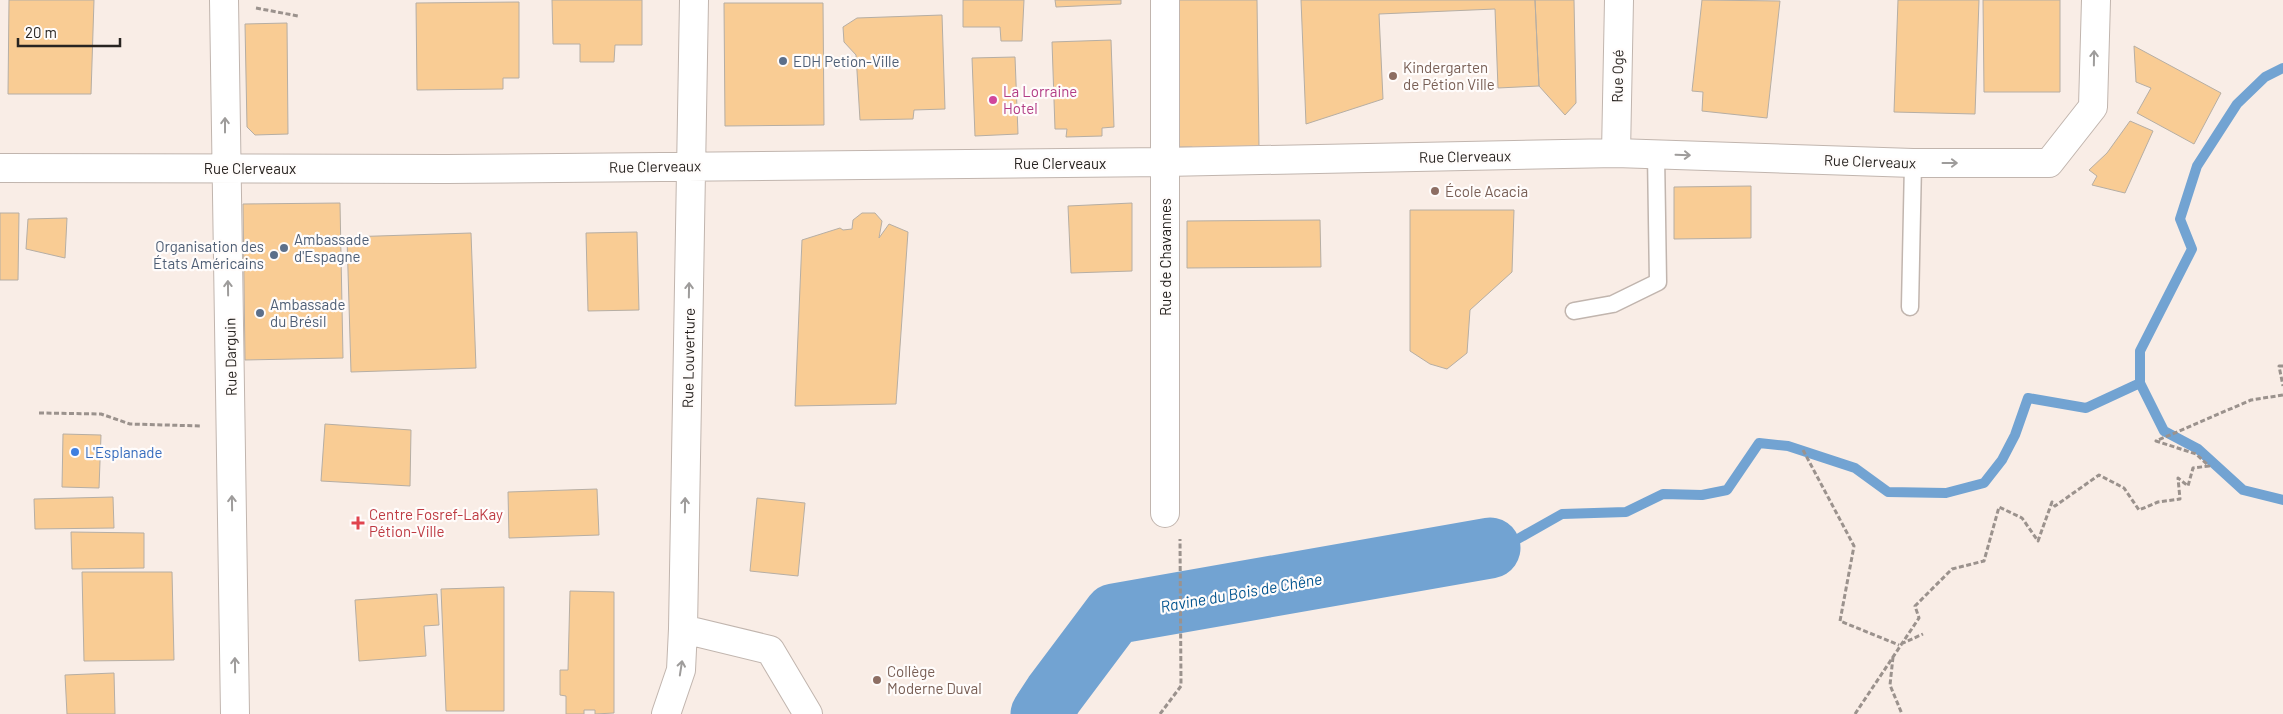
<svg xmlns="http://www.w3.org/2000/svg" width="2283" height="714" viewBox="0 0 2283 714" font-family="Barlow,sans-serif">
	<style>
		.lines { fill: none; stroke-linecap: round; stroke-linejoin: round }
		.stream { stroke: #72a3d2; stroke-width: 10 }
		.river { stroke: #72a3d2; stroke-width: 61 }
		.building { fill: #f9cc94; stroke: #b6aea4 }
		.lane-casing { stroke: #c1b5ae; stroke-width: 19 }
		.street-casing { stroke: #c1b5ae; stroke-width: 30 }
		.path { stroke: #9b928d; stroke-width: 3; stroke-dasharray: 5 2.5; stroke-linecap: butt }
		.lane { stroke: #fff; stroke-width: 16 }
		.street { stroke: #fff; stroke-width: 28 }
		.oneway { stroke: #9e9c9b }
		.service-dot { fill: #5c6f8a; stroke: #fffcfb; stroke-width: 2 }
		.education-dot { fill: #8d6e63; stroke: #fffcfb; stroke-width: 2 }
		.hotel-dot { fill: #d1479c; stroke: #fffcfb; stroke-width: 2 }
		.shop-dot { fill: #3f7fe0; stroke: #fffcfb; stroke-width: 2 }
		.health-dot { fill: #e0444e; stroke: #fffcfb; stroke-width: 2 }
		.labels { text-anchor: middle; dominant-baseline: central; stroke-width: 4.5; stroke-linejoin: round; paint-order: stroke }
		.service-label { font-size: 15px; fill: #4e5e75; stroke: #fffcfb; text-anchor: start }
		.education-label { font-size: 15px; fill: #785e54; stroke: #fffcfb; text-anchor: start }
		.street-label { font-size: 15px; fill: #282421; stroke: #fffcfb }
		.hotel-label { font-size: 15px; fill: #b23c85; stroke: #fffcfb; text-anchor: start }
		.shop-label { font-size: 15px; fill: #366cbe; stroke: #fffcfb; text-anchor: start }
		.health-label { font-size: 15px; fill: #be3a42; stroke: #fffcfb; text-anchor: start }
		.water-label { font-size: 16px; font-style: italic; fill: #035590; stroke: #fffcfb }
	</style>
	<rect width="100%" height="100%" fill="#f9ede6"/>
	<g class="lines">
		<path class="stream" d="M2140,383L2164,431L2198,449L2243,490L2283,500
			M1490,548L1516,540L1562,514L1626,512L1663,494L1702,495L1727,490L1759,443L1788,446L1855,468L1888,492L1946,493L1984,483L2002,460L2015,435L2028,398L2086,408L2140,383V351L2192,249L2180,219L2197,166L2237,104L2265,77L2283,68"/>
		<path class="river" d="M1041,714L1054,694L1114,614L1490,548"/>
	</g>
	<path class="building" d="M9,0H94L91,94H8Z
		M552,0H642V45H615L614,62H580V44H553Z
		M963,0H1024L1022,41H1001L1000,27H963Z
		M1055,0H1121V4L1056,7Z
		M1163,0H1257L1259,148L1198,151L1192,147H1163Z
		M1301,0H1535L1539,86L1498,88L1495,9L1379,14L1383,99L1306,124Z
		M1535,0H1574L1576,103L1565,115L1539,86Z
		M1702,0L1780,1L1767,118L1702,111L1703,92L1692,91Z
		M1898,0H1979L1975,114L1894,112Z
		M1983,0H2060V92H1984Z
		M519,2V78H503V89L417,90L416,3Z
		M724,3H823L824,125L725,126Z
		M942,15L945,109L914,110L913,119L860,120L856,55L844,42L843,27L857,18Z
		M287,23L288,134L255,135L247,127L245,24Z
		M1111,40L1114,127L1102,128V136L1066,137L1067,129H1055L1052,42Z
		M2134,46L2221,93L2194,144L2137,113L2151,88L2136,82Z
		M1015,57L1018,134L975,136L972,58Z
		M2130,121L2153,131L2125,193L2092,185L2097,176L2089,170L2107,153Z
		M1751,186V238L1674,239V187Z
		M340,203L343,358L245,360L243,204Z
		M1132,203V271L1071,273L1068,206Z
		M1410,210H1514L1512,272L1470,310L1467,353L1447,369L1430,364L1410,351Z
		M0,213H19L18,280H0Z
		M862,213H875L882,221L879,238L889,224L908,232L896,404L795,406L802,240L840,228L843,230L852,229L853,220Z
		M67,218L65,258L26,249L28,219Z
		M1320,220L1321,267L1187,268V221Z
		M637,232L639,310L588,311L586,233Z
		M471,233L476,368L351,372L347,237Z
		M325,424L411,430L410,486L321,481Z
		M63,434L101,435L99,488L62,487Z
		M597,489L599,535L509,538L508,492Z
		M113,497L114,528L35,529L34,499Z
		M757,498L805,503L798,576L750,571Z
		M71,532L144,533V568L72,569Z
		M82,572H172L174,660L84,661Z
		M504,587V711H446L441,589Z
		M570,591L614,592V713L595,714V710H584V714H566V696L560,695V670H568Z
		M437,594L439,625L424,626L426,656L359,661L355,600Z
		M114,673L115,714H67L65,675Z"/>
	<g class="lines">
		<defs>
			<path id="lane" d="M1910,307L1913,163
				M1574,311L1613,304L1658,282L1656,154"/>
			<path id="street" d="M224,0L235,714
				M1616,153L1619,0
				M0,168L447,169L1165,162L1616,153L1913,163H2049L2093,107L2096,0
				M1165,513V0
				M683,629L770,650L808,714
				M666,714L681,670L683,629L694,0"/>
		</defs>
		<use href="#lane" class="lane-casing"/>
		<use href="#street" class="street-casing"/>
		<path class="path" d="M256,8L298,16
			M2283,366H2279L2283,386
			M39,413L101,414L130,424L201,426
			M1803,450L1854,546L1840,621L1899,645
			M1901,644L1923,634
			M1893,657L1890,685L1902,714
			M1160,714L1181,686L1180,539
			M1855,714L1919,618L1915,606L1952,569L1984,561L1999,507L2022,518L2038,541L2052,502L2055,506L2099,475L2124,488L2139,510L2158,502L2180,499L2178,478L2188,486L2193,468L2209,466L2196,454L2156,441L2251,400L2283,395"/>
		<use href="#lane" class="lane"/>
		<use href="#street" class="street"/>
	</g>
	<defs><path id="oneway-shaft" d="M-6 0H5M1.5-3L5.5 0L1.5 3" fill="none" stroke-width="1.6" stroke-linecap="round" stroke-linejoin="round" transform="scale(1.25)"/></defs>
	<g class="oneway">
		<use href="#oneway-shaft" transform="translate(2094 58) rotate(-89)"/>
		<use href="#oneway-shaft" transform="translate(225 125) rotate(-90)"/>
		<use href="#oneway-shaft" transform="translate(1683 155) rotate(2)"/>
		<use href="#oneway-shaft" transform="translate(1950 163)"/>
		<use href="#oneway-shaft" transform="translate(228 288) rotate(-91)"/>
		<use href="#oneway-shaft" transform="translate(689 290) rotate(-89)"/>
		<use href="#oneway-shaft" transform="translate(232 503) rotate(-91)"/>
		<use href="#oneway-shaft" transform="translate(685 505) rotate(-89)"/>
		<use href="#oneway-shaft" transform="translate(235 665) rotate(-91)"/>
		<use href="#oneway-shaft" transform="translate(681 668) rotate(-81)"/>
	</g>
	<g class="service-dot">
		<circle cx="783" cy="61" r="5"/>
		<circle cx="284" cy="248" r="5"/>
		<circle cx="274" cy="255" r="5"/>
		<circle cx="260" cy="313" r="5"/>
	</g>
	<g class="education-dot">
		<circle cx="1393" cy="76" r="5"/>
		<circle cx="1435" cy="191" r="5"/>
		<circle cx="877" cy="680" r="5"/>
	</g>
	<circle class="hotel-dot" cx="993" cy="100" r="5"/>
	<circle class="shop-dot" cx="75" cy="452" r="5"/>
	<path class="health-dot" d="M355.5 515.5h5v5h5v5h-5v5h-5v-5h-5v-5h5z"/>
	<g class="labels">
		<g class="service-label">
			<text x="793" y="61">EDH Petion-Ville</text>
			<text x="294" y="239">Ambassade<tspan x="294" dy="17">d'Espagne</tspan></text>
			<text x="264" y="246" text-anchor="end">Organisation des<tspan x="264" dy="17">États Américains</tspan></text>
			<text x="270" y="304">Ambassade<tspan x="270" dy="17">du Brésil</tspan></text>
		</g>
		<g class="education-label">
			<text x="1403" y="67">Kindergarten<tspan x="1403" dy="17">de Pétion Ville</tspan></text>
			<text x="1445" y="191">École Acacia</text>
			<text x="887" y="671">Collège<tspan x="887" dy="17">Moderne Duval</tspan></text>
		</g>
		<g class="street-label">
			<text transform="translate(1617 76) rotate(-89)">Rue Ogé</text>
			<text transform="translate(1465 156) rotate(-1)">Rue Clerveaux</text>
			<text transform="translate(1870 161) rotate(2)">Rue Clerveaux</text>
			<text x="1060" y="163">Rue Clerveaux</text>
			<text transform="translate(655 166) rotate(-1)">Rue Clerveaux</text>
			<text x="250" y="168">Rue Clerveaux</text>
			<text transform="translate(1165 257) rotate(-90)">Rue de Chavannes</text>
			<text transform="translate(230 357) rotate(-91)">Rue Darguin</text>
			<text transform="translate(688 358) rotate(-89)">Rue Louverture</text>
		</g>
		<g class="hotel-label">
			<text x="1003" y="91">La Lorraine<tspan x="1003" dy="17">Hotel</tspan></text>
		</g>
		<g class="shop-label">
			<text x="85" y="452">L'Esplanade</text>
		</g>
		<g class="health-label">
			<text x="369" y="514">Centre Fosref-LaKay<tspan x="369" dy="17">Pétion-Ville</tspan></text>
		</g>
		<g class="water-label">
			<text transform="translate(1241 592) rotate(-10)">Ravine du Bois de Chêne</text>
		</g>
	</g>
	<path d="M18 38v8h102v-8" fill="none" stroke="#282421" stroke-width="2.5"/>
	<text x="25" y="38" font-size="15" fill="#282421" stroke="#fffcfb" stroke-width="4" paint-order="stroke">20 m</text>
</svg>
